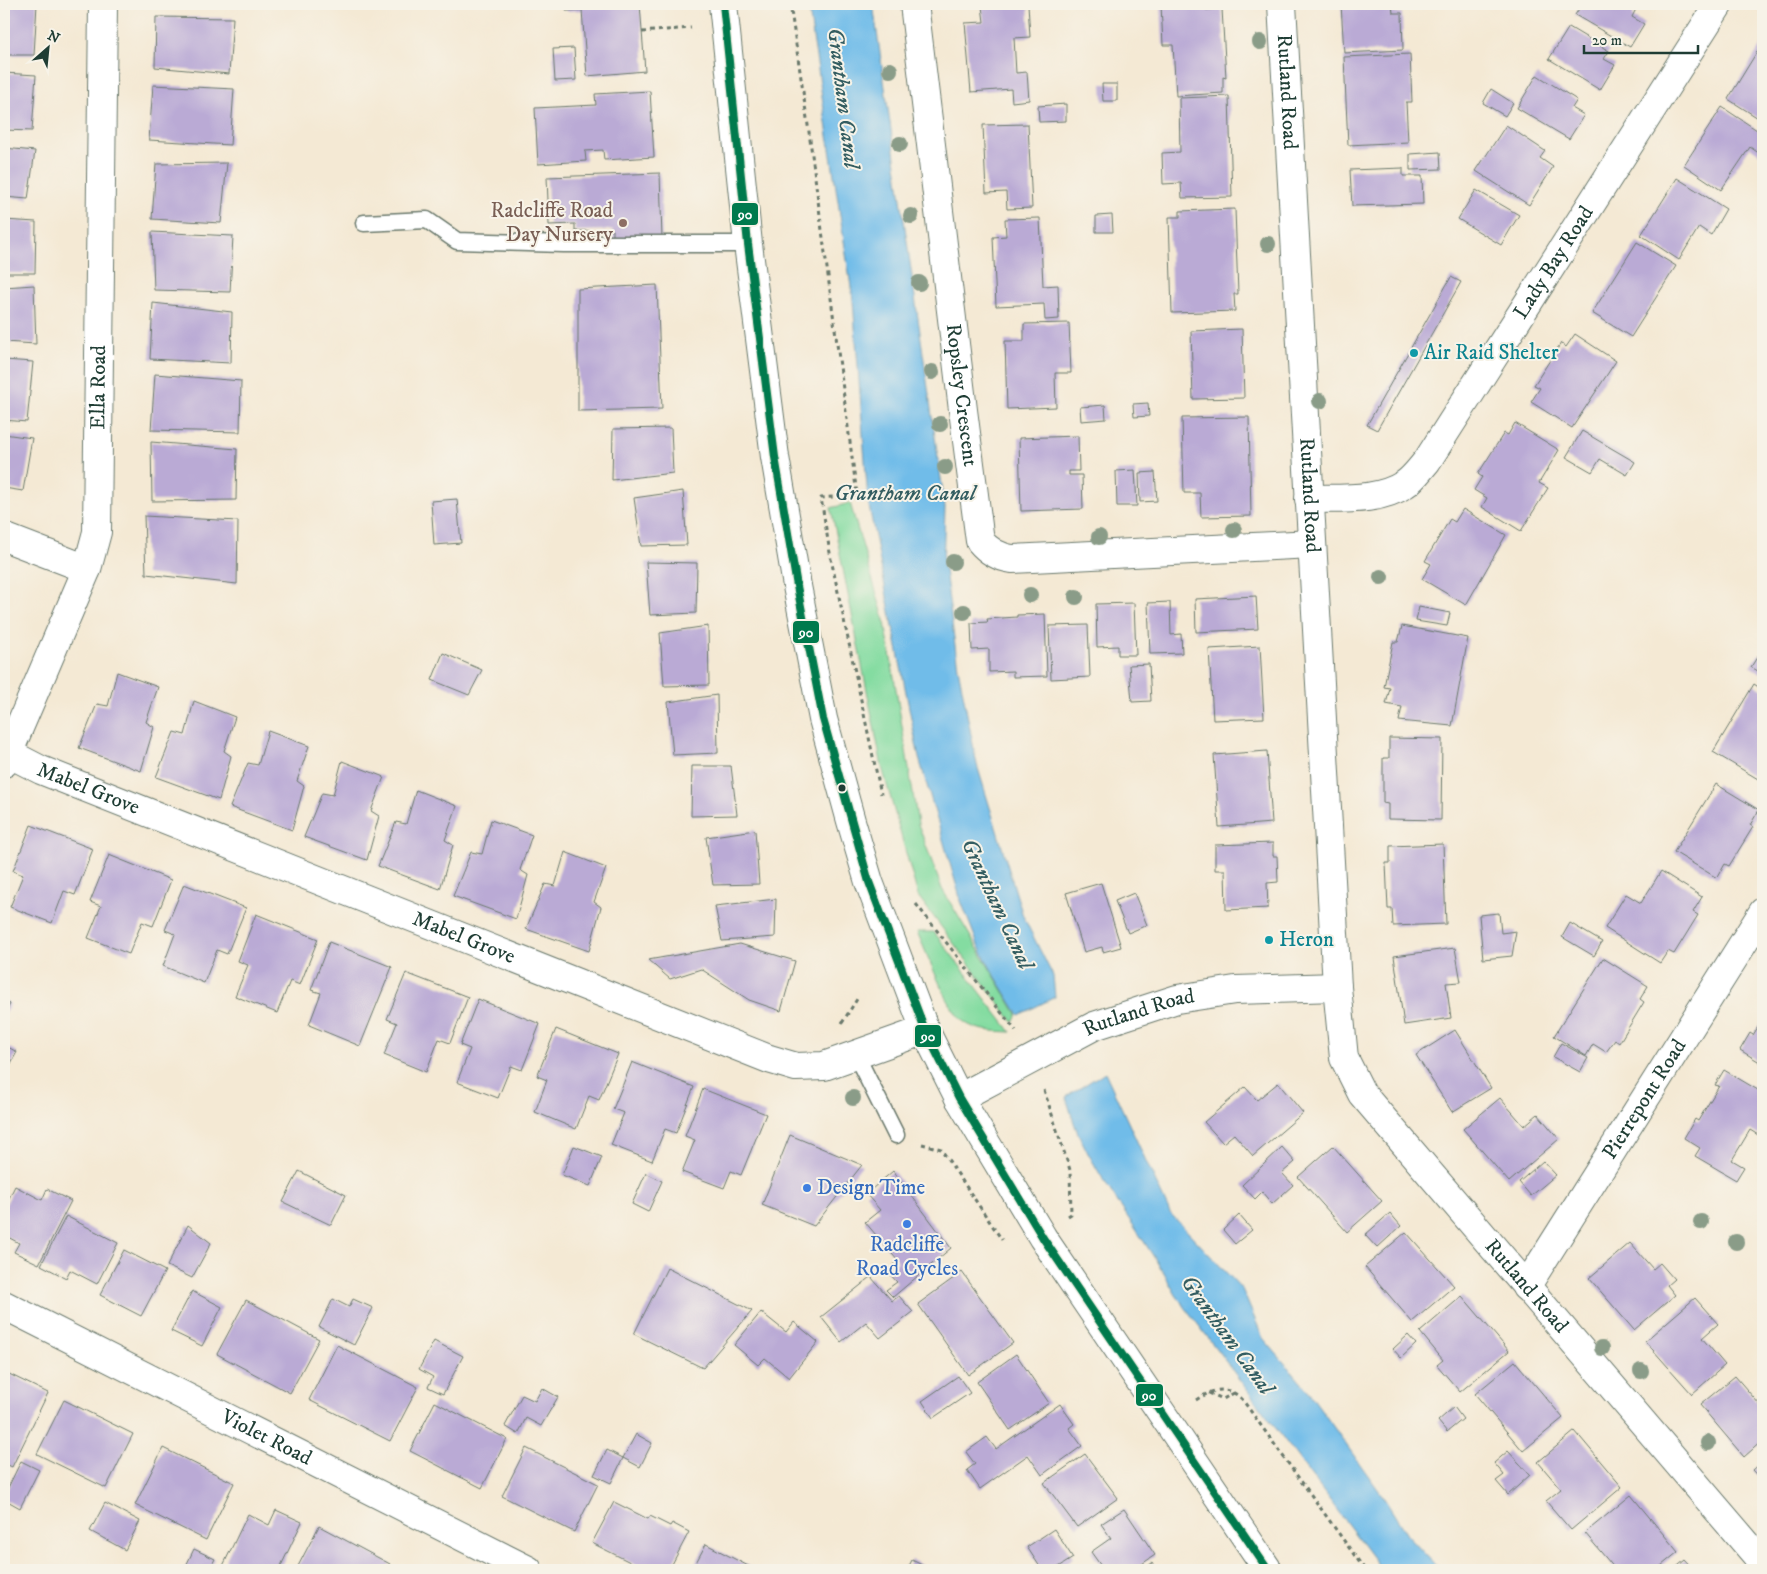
<svg xmlns="http://www.w3.org/2000/svg" width="1767" height="1574" viewBox="0 0 1767 1574" font-family="'IM FELL DW Pica',serif">
	<style>
		.green { fill: #84dca1; stroke: #528c6a }
		.water { fill: #70bce9; stroke: #487c8e }
		.building { fill: #baaad5 }
		.lines { fill: none; stroke-linecap: round; stroke-linejoin: round }
		.service-casing { stroke: #6a796c; stroke-width: 19 }
		.minor-casing { stroke: #6a796c; stroke-width: 30 }
		.trunk-casing { stroke: #6a796c; stroke-width: 30 }
		.path { stroke: #6a796c; stroke-width: 3; stroke-dasharray: 4 4; stroke-linecap: butt }
		.service { stroke: #fff; stroke-width: 16 }
		.minor { stroke: #fff; stroke-width: 28 }
		.trunk { stroke: #fff; stroke-width: 28 }
		.bus-1-casing { stroke: #f7f3e8; stroke-width: 11 }
		.bus-1 { stroke: #007a4d; stroke-width: 8 }
		.tree { fill: #8a9c88 }
		.education-dot { fill: #8d6e63; stroke: #f7f3e8; stroke-width: 2 }
		.culture-dot { fill: #0f9aa8; stroke: #f7f3e8; stroke-width: 2 }
		.bus-dot { fill: #1f3d34; stroke: #f7f3e8; stroke-width: 2 }
		.shop-dot { fill: #3f7fe0; stroke: #f7f3e8; stroke-width: 2 }
		.labels { text-anchor: middle; dominant-baseline: central; stroke-width: 4; stroke-linejoin: round; paint-order: stroke }
		.street-label { font-size: 21px; fill: #1f3d34; stroke: #f7f3e8 }
		.education-label { font-size: 21px; fill: #785e54; stroke: #f7f3e8; text-anchor: end }
		.culture-label { font-size: 21px; fill: #0d838f; stroke: #f7f3e8; text-anchor: start }
		.shop-label { font-size: 21px; fill: #366cbe; stroke: #f7f3e8; text-anchor: start }
		.water-label { font-size: 22px; font-style: italic; fill: #335d61; stroke: #f7f3e8 }
		.line-badge { stroke: #f7f3e8; stroke-width: 2 }
		.badge-label { font-size: 14px; text-anchor: middle; font-weight: bold; fill: #fff }
	</style>
	<rect width="100%" height="100%" fill="#f7f3e8"/>
	<filter id="ink" filterUnits="userSpaceOnUse"><feTurbulence type="fractalNoise" baseFrequency=".02" numOctaves="2"/><feDisplacementMap in="SourceGraphic" scale="10" xChannelSelector="R" yChannelSelector="G"/><feConvolveMatrix kernelMatrix="1 2 1 2 8 2 1 2 1" color-interpolation-filters="sRGB"/></filter>
	<filter id="wash" filterUnits="userSpaceOnUse"><feTurbulence type="fractalNoise" baseFrequency=".0096" numOctaves="4" result="noise"/><feDisplacementMap in="SourceGraphic" scale="20" xChannelSelector="R" yChannelSelector="G"/><feGaussianBlur stdDeviation="1.12" result="paint"/><feColorMatrix in="noise" values="0 0 0 0 0 0 0 0 0 0 0 0 0 0 0 0 0 1.4 0 .05"/><feComposite in="paint" operator="in"/></filter>
	<g filter="url(#wash)">
		<rect width="100%" height="100%" fill="#f4e9d4"/>
		<path class="green" d="M850,503L885,622L918,824L942,889L1017,1014L1013,1022L918,896L882,767L831,508Z
			M917,932H934L1011,1032C996,1031 976,1032 963,1021C948,1010 926,951 917,932Z"/>
		<path class="water" d="M808,4H873L945,507L943,567L945,570L958,668L977,765L1023,916L1053,976L1055,997L1019,1015L991,969L978,945L961,901L919,758L868,501L853,300Z
			M1105,1072L1170,1213L1242,1289L1263,1338L1305,1387L1382,1495L1407,1535L1440,1570H1382L1176,1295C1147,1239 1104,1190 1078,1133C1073,1122 1070,1109 1066,1097Z"/>
		<g id="blocks">
			<path class="building" d="M4,4H37L34,55H4Z
				M566,4H640L645,71L587,76L582,10L566,11Z
				M1010,4H1028L1030,37L1014,38L1016,73L1027,72L1029,100L1012,102L1011,89L971,92L965,23L984,22L982,6Z
				M1161,4H1206V10L1222,9L1226,78L1223,77V93L1176,96L1173,45H1163Z
				M1341,4H1392L1393,13H1402L1403,50L1344,53Z
				M1582,4H1626L1636,9L1632,17L1644,24L1630,47L1575,15Z
				M156,17L233,18L229,74L155,67Z
				M1569,27L1609,51L1604,59L1615,65L1600,90L1549,59Z
				M1763,42V121L1728,99Z
				M574,48L576,80L555,81L553,49Z
				M1410,54L1412,102H1406L1408,142L1348,145L1344,57Z
				M4,73L36,75L32,131L4,130Z
				M1537,75L1577,100L1572,108L1584,115L1569,139L1517,108Z
				M1102,84H1117V101H1103Z
				M153,85L234,89L230,145L149,140Z
				M1491,89L1513,103L1505,116L1483,103Z
				M650,91L654,157L604,160L603,150L585,151L586,161L538,164L535,108L596,105L595,94Z
				M1229,96L1232,197L1182,198L1181,183L1163,184L1162,153L1180,152L1179,98Z
				M1066,104V121L1039,122L1038,106Z
				M1722,107L1763,134V149L1760,154L1750,147L1721,190L1684,165Z
				M1028,124L1032,208L1007,209L1006,192L986,193L983,125Z
				M1506,125L1545,151L1540,158L1553,167L1529,205L1476,171Z
				M4,148L35,151L28,199L4,197Z
				M1440,152L1441,169L1410,170V154Z
				M227,163L221,223L152,219L156,164Z
				M1403,168V176H1422L1423,204L1352,206L1350,170Z
				M660,173L662,239L613,241V230L575,231V224L549,225L547,177Z
				M1677,178L1726,209L1711,235L1699,227L1679,260L1641,235Z
				M1476,190L1519,215L1501,245L1458,219Z
				M1235,209L1238,294H1234L1235,311L1172,313L1169,217H1180V211Z
				M1112,215L1113,232H1096V216Z
				M1040,218L1043,286L1058,285L1059,319L1045,320L1044,304L996,306L993,237L1006,236L1005,219Z
				M4,220L36,222L35,273H4Z
				M152,232L233,236L230,292L154,290Z
				M1637,242L1676,266L1631,337L1592,313Z
				M1451,277L1461,282L1377,430L1367,425Z
				M34,285L36,344L4,342V287Z
				M657,285L662,409L578,411V289Z
				M153,303L232,312L231,363L150,359Z
				M1069,323L1071,373H1055L1056,407L1007,409L1005,341H1024V324Z
				M1242,329L1244,398L1193,399L1191,331Z
				M1575,334L1616,361L1572,428L1531,402L1540,388L1534,385L1561,343L1566,347Z
				M4,360L33,362L27,422L4,420Z
				M155,374L241,381L240,432L151,430Z
				M1148,403L1149,416L1134,417L1133,404Z
				M1105,405L1106,419L1081,421L1080,407Z
				M1249,417L1251,516L1201,517L1200,493H1184L1182,418Z
				M1515,423L1559,450L1539,483L1548,488L1521,531L1482,507L1487,498L1474,490L1482,477L1478,474L1504,433L1508,435Z
				M671,428L673,473L612,480L613,429Z
				M1582,431L1635,462L1627,475L1600,459L1592,472L1566,457Z
				M4,434L32,438L23,491L4,488Z
				M1078,436L1079,471H1069V475H1082L1083,509L1021,511L1019,438Z
				M151,442L237,449L236,500L152,501Z
				M1135,470L1137,506H1117L1116,471Z
				M1155,472L1157,501L1140,502L1139,473Z
				M683,491L687,545L641,546L634,498Z
				M457,499L461,543L434,545L431,501Z
				M1463,509L1506,535L1466,605L1422,579L1431,564L1425,561L1450,519L1455,522Z
				M144,516L238,521L237,584L146,574Z
				M646,562L697,563L696,613L650,615Z
				M1256,596L1258,629L1196,632L1195,599Z
				M1170,602L1171,635L1181,634L1182,653L1150,654L1148,603Z
				M1134,603L1136,655H1118V646L1097,647L1096,604Z
				M1419,607L1450,613L1447,626L1416,621Z
				M1045,614L1047,676L1013,677V671L989,672V649L972,650L971,623L988,622L987,619L1017,617V615Z
				M1088,625L1090,677L1051,679L1049,626Z
				M708,626L709,685L664,686L660,633Z
				M1402,626L1468,638L1452,726L1399,721L1402,707L1386,704L1390,688L1384,687L1393,642H1398Z
				M1260,646L1264,718L1213,720L1209,649Z
				M443,653L482,670L469,695L432,680Z
				M1759,654L1763,657V674L1751,667Z
				M1149,664L1151,701L1132,702L1129,665Z
				M117,672L158,687L146,722L154,727L141,771L79,748L97,704L108,706Z
				M1754,684L1763,690V782L1713,752Z
				M717,695L718,753L673,755L668,702Z
				M194,701L235,717L224,751L231,756L219,800L156,777L174,732L185,735Z
				M268,731L309,746L297,781L304,786L292,830L230,807L248,763L258,765Z
				M1389,738L1442,739L1441,820L1388,819V804L1383,803V758H1389Z
				M1267,751L1272,823L1219,827L1214,755Z
				M342,761L384,777L371,811L379,816L367,860L304,837L322,793L333,795Z
				M692,766H731L737,815L691,816Z
				M1716,784L1759,810L1750,825L1753,827L1729,866L1725,864L1717,878L1674,852Z
				M416,790L457,806L445,840L453,845L440,889L378,866L396,822L406,824Z
				M491,820L532,835L520,870L528,875L516,919L453,896L471,852L482,854Z
				M31,825L93,849L75,895L64,891L52,923L10,907L23,875L13,871Z
				M755,830L759,884L713,885L706,837Z
				M1273,843V856H1277L1278,882L1267,883L1268,908L1226,910L1225,870H1215V845Z
				M1443,844L1446,924L1393,926L1392,909H1388L1386,863H1390V846Z
				M565,852L606,868L594,902L601,907L589,951L526,929L545,884L555,886Z
				M109,855L171,880L153,926L142,922L129,954L88,938L101,906L90,902Z
				M1661,871L1702,897L1693,912L1698,915L1674,954L1668,951L1660,963L1605,928L1626,894L1641,903Z
				M1101,883L1121,947L1103,952L1102,947L1084,952L1066,893Z
				M184,884L246,908L227,954L217,950L204,983L163,966L175,934L165,930Z
				M1134,893L1147,925L1128,933L1115,901Z
				M776,899L775,937L722,941L715,906Z
				M1499,913L1501,933L1516,931L1512,956L1483,959L1479,915Z
				M256,914L318,939L300,985L290,981L277,1013L235,996L248,965L238,961Z
				M1570,923L1602,942L1594,956L1562,937Z
				M329,942L392,967L360,1046L309,1025L321,993L311,990Z
				M740,944L795,961L781,1011L749,1000L701,969L670,979L648,960Z
				M1455,948L1461,982L1446,983L1451,1018L1404,1025L1394,956Z
				M1603,958L1648,986L1640,999L1644,1002L1619,1043L1615,1040L1606,1052L1593,1044L1586,1056L1554,1036Z
				M406,973L468,997L450,1043L439,1039L426,1072L384,1055L397,1023L387,1019Z
				M478,999L540,1024L522,1070L511,1066L498,1098L457,1082L470,1049L460,1045Z
				M4,1000L10,1004L4,1016Z
				M1763,1019V1064L1740,1050L1750,1033L1753,1035Z
				M556,1029L618,1054L599,1100L589,1096L576,1129L535,1112L547,1080L537,1076Z
				M1455,1030L1491,1088L1452,1112L1416,1055Z
				M1561,1043L1588,1058L1580,1072L1553,1057Z
				M4,1045L17,1052L4,1076Z
				M632,1062L694,1087L676,1133L665,1129L652,1161L611,1145L624,1113L613,1109Z
				M1724,1070L1763,1093V1138L1750,1130L1732,1160L1744,1167L1736,1180L1695,1156L1700,1148L1684,1138L1695,1119L1698,1121L1719,1086L1715,1085Z
				M1278,1083L1303,1113L1253,1156L1234,1134L1223,1143L1204,1122L1245,1087L1257,1100Z
				M703,1089L766,1114L741,1175L731,1171L724,1188L682,1172L695,1140L685,1136Z
				M1500,1098L1524,1126L1538,1114L1559,1139L1509,1182L1463,1129Z
				M790,1135L862,1165L814,1226L762,1205Z
				M574,1146L602,1157L590,1186L562,1175Z
				M1333,1146L1382,1201L1347,1232L1298,1177Z
				M1282,1147L1295,1162L1282,1173L1293,1185L1272,1204L1262,1192L1255,1199L1242,1185Z
				M1543,1161L1556,1175L1531,1196L1519,1182Z
				M299,1171L346,1195L331,1225L283,1202Z
				M893,1171L951,1248L893,1297L886,1290L897,1282L887,1271L898,1261L865,1222L880,1210L866,1194Z
				M646,1173L662,1181L648,1212L632,1204Z
				M15,1186L42,1200L47,1189L71,1201L39,1264L14,1252L19,1243L4,1235V1208Z
				M1390,1213L1401,1226L1377,1248L1365,1235Z
				M1239,1215L1252,1230L1235,1244L1223,1230Z
				M66,1216L118,1243L97,1284L70,1270L66,1278L41,1265Z
				M188,1225L211,1243L192,1278L167,1266Z
				M1406,1232L1454,1286L1412,1322L1365,1267Z
				M1630,1243L1653,1269L1660,1263L1674,1279L1667,1285L1675,1295L1634,1330L1589,1278Z
				M124,1250L165,1271L141,1316L100,1295Z
				M667,1268L752,1311L703,1368L634,1334Z
				M962,1272L1013,1343L968,1375L918,1304Z
				M871,1277L892,1301L899,1296L913,1312L880,1338L866,1322L841,1342L821,1317Z
				M192,1291L222,1307L202,1346L171,1331Z
				M1462,1296L1509,1351L1460,1392L1437,1365L1443,1360L1420,1332Z
				M1695,1298L1718,1324L1702,1338L1725,1365L1692,1394L1645,1341Z
				M333,1299L349,1307L353,1299L373,1308L354,1345L319,1327Z
				M246,1300L319,1339L290,1393L217,1354Z
				M761,1312L786,1332L794,1322L818,1342L789,1378L765,1358L758,1365L734,1345Z
				M1408,1335L1416,1344L1401,1358L1393,1349Z
				M434,1341L463,1356L443,1394L428,1387L433,1377L419,1369Z
				M337,1345L418,1387L390,1441L309,1400Z
				M1016,1354L1049,1403L1010,1430L977,1382Z
				M1515,1361L1563,1418L1523,1451L1475,1394Z
				M5,1372L48,1393L12,1467L4,1463V1376Z
				M958,1376L970,1393L933,1418L922,1401Z
				M1735,1376L1760,1405L1763,1402V1440L1744,1457L1700,1405Z
				M542,1388L558,1397L541,1426L526,1418L518,1434L505,1426L522,1395L535,1401Z
				M64,1400L133,1434L106,1488L37,1454Z
				M435,1402L507,1439L482,1488L410,1451Z
				M1060,1404L1074,1424L1069,1428L1082,1446L1042,1475L1028,1455L980,1489L967,1470L975,1464L966,1452L987,1437L996,1449Z
				M1454,1407L1463,1419L1447,1432L1438,1421Z
				M1575,1431L1622,1487L1571,1530L1546,1501L1561,1489L1538,1462Z
				M636,1434L652,1443L640,1467L623,1458Z
				M163,1448L234,1483L206,1540L135,1505Z
				M526,1448L598,1484L574,1532L502,1496Z
				M607,1450L623,1458L611,1483L594,1475Z
				M1508,1451L1530,1475L1508,1495L1496,1481L1504,1475L1494,1463Z
				M1085,1454L1118,1498L1077,1527L1044,1483Z
				M21,1461L39,1470L20,1508L4,1499V1496Z
				M1763,1461V1481L1753,1470Z
				M1631,1495L1678,1552L1656,1570H1616L1585,1533Z
				M614,1502L648,1519L650,1516L670,1526L672,1523L689,1532L669,1570H646L592,1543Z
				M105,1503L140,1521L125,1550L90,1531Z
				M1124,1509L1155,1555L1133,1570H1095L1101,1566L1091,1552L1111,1538L1101,1524Z
				M276,1510L302,1522L279,1570H221L248,1514L269,1525Z
				M319,1526L390,1564L387,1570H296Z
				M1054,1529L1073,1558L1054,1570H1042L1027,1547Z
				M706,1544L756,1570H692Z
				M194,1549L215,1559L209,1570H184Z
				M912,1560L932,1570H907Z
				M1685,1560L1694,1570H1673Z
				M1152,1563L1156,1570H1142Z"/>
		</g>
	</g>
	<g filter="url(#ink)">
		<use href="#blocks" fill-opacity="0" stroke="#6a796c" stroke-width="1"/>
		<g class="lines">
			<defs>
				<path id="service" d="M364,223L427,220L457,241L564,244H748
					M856,1055L896,1135"/>
				<g id="minor">
					<path id="s1" d="M914,4L963,410L980,541C989,552 999,557 1012,559L1312,544"/>
					<path id="s2" d="M1282,4L1337,987L1344,1058L1362,1094L1763,1563"/>
					<path id="s3" d="M1309,499C1341,498 1378,502 1405,484C1413,479 1420,469 1427,461L1719,4"/>
					<path d="M4,537L87,569"/>
					<path id="s4" d="M8,753L41,770L769,1059L796,1067L824,1066L925,1030"/>
					<path id="s5" d="M4,763L87,569L97,532L103,4"/>
					<path id="s6" d="M959,1098L1094,1026L1177,999L1235,990L1337,987"/>
					<path id="s7" d="M1526,1287L1763,912"/>
					<path id="s8" d="M4,1305L528,1570"/>
				</g>
				<path id="trunk" d="M723,4L748,244L775,457L797,586L823,719L851,821L869,882L925,1030L959,1098L1043,1238L1268,1570"/>
			</defs>
			<use href="#service" class="service-casing"/>
			<use href="#minor" class="minor-casing"/>
			<use href="#trunk" class="trunk-casing"/>
			<path class="path" d="M790,4L809,132L857,495L821,498L831,559L881,794
				M642,32L691,28
				M916,904L1016,1031
				M842,1023L859,996
				M1044,1090L1070,1170L1071,1214L1068,1216
				M922,1144L941,1149L1002,1240
				M1209,1393L1223,1399L1234,1393
				M1196,1400C1212,1390 1226,1384 1242,1399L1365,1570"/>
			<use href="#service" class="service"/>
			<use href="#minor" class="minor"/>
			<use href="#trunk" class="trunk"/>
			<defs>
				<path id="bus-1" d="M723,4L748,244L775,457L797,586L823,719L869,882L925,1030L959,1098L1043,1238L1268,1570"/>
			</defs>
			<use href="#bus-1" class="bus-1-casing"/>
			<use href="#bus-1" class="bus-1"/>
		</g>
		<g class="tree">
			<circle cx="1260" cy="42" r="8"/>
			<circle cx="890" cy="70" r="8"/>
			<circle cx="900" cy="144" r="8"/>
			<circle cx="911" cy="216" r="8"/>
			<circle cx="1268" cy="244" r="8"/>
			<circle cx="919" cy="283" r="8"/>
			<circle cx="932" cy="372" r="8"/>
			<circle cx="1320" cy="401" r="8"/>
			<circle cx="940" cy="424" r="8"/>
			<circle cx="945" cy="467" r="8"/>
			<circle cx="1234" cy="530" r="8"/>
			<circle cx="1099" cy="537" r="8"/>
			<circle cx="953" cy="562" r="8"/>
			<circle cx="1381" cy="577" r="8"/>
			<circle cx="1030" cy="595" r="8"/>
			<circle cx="1076" cy="597" r="8"/>
			<circle cx="964" cy="612" r="8"/>
			<circle cx="853" cy="1098" r="8"/>
			<circle cx="1701" cy="1222" r="8"/>
			<circle cx="1736" cy="1242" r="8"/>
			<circle cx="1602" cy="1348" r="8"/>
			<circle cx="1641" cy="1371" r="8"/>
			<circle cx="1708" cy="1443" r="8"/>
		</g>
	</g>
	<circle class="education-dot" cx="623" cy="223" r="5"/>
	<g class="culture-dot">
		<circle cx="1414" cy="353" r="5"/>
		<circle cx="1269" cy="940" r="5"/>
	</g>
	<circle class="bus-dot" cx="842" cy="788" r="4.5"/>
	<g class="shop-dot">
		<circle cx="807" cy="1188" r="5"/>
		<circle cx="907" cy="1224" r="5"/>
	</g>
	<g class="labels">
		<g class="street-label">
			<text stroke="none"><textPath href="#s2" startOffset="88">Rutland Road</textPath></text>
			<text stroke="none"><textPath href="#s3" startOffset="366">Lady Bay Road</textPath></text>
			<text stroke="none"><textPath href="#s5" startOffset="394">Ella Road</textPath></text>
			<text stroke="none"><textPath href="#s1" startOffset="394">Ropsley Crescent</textPath></text>
			<text stroke="none"><textPath href="#s2" startOffset="492">Rutland Road</textPath></text>
			<text stroke="none"><textPath href="#s4" startOffset="88">Mabel Grove</textPath></text>
			<text stroke="none"><textPath href="#s4" startOffset="492">Mabel Grove</textPath></text>
			<text stroke="none"><textPath href="#s6" startOffset="200">Rutland Road</textPath></text>
			<text stroke="none"><textPath href="#s7" startOffset="222">Pierrepont Road</textPath></text>
			<text stroke="none"><textPath href="#s2" startOffset="1349">Rutland Road</textPath></text>
			<text stroke="none"><textPath href="#s8" startOffset="294">Violet Road</textPath></text>
		</g>
		<g class="education-label">
			<text x="613" y="211">Radcliffe Road<tspan x="613" dy="24">Day Nursery</tspan></text>
		</g>
		<g class="culture-label">
			<text x="1424" y="353">Air Raid Shelter</text>
			<text x="1279" y="940">Heron</text>
		</g>
		<g class="shop-label">
			<text x="817" y="1188">Design Time</text>
			<text x="907" y="1245" text-anchor="middle">Radcliffe<tspan x="907" dy="24">Road Cycles</tspan></text>
		</g>
		<g class="water-label">
			<text transform="translate(843 98) rotate(83)">Grantham Canal</text>
			<text x="905" y="493">Grantham Canal</text>
			<text transform="translate(997 904) rotate(65)">Grantham Canal</text>
			<text transform="translate(1227 1335) rotate(54)">Grantham Canal</text>
		</g>
	</g>
	<g class="line-badge">
		<rect x="731" y="202" width="28" height="24" rx="5" fill="#007a4d"/>
		<rect x="792" y="620" width="28" height="24" rx="5" fill="#007a4d"/>
		<rect x="914" y="1024" width="28" height="24" rx="5" fill="#007a4d"/>
		<rect x="1135" y="1383" width="29" height="24" rx="5" fill="#007a4d"/>
	</g>
	<g class="badge-label">
		<text x="745" y="219">90</text>
		<text x="806" y="637">90</text>
		<text x="928" y="1041">90</text>
		<text x="1149" y="1400">90</text>
	</g>
	<rect width="1767" height="1574" fill="none" stroke="#f7f3e8" stroke-width="20"/>
	<g transform="translate(48 48) rotate(27)" stroke="#f7f3e8" stroke-width="4" paint-order="stroke">
	<path d="M0-4L9 19L0 12L-9 19Z" fill="#1f3d34"/>
	<text y="-8" font-size="14" font-weight="bold" text-anchor="middle" fill="#1f3d34">N</text>
	</g>
	<path d="M1584 45v8h114v-8" fill="none" stroke="#1f3d34" stroke-width="2.5"/>
	<text x="1592" y="45" font-size="15" fill="#1f3d34" stroke="#f7f3e8" stroke-width="4" paint-order="stroke">20 m</text>
</svg>
